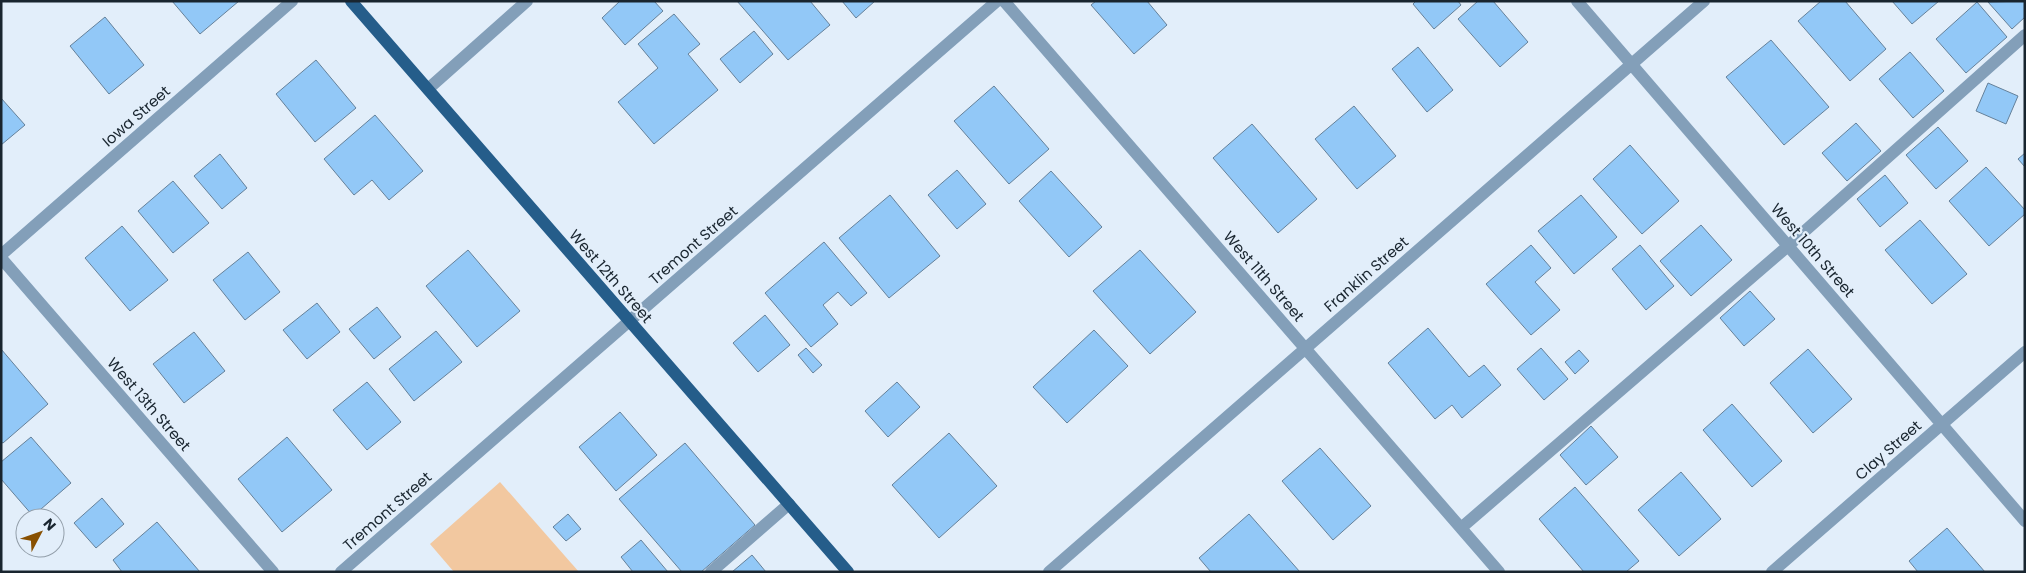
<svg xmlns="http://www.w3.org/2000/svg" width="2026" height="573" viewBox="0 0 2026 573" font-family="Poppins,sans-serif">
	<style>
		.green { fill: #f2c8a0 }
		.building { fill: #92c8f7; stroke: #65819a }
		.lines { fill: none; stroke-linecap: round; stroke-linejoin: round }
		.minor { stroke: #839fb9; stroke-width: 12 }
		.major { stroke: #255d8a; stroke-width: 12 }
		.labels { text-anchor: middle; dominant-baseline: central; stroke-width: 4.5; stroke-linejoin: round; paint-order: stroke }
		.street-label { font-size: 15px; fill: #19252f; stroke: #e2eefa }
	</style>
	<rect width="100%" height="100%" fill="#e2eefa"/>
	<path class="green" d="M500,482L579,572H454L430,544Z"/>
	<path class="building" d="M172,1H239L200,34Z
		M620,1H654L663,11L625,45L602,18Z
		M737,1H810L830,25L788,60Z
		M842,1H875L856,18Z
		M1096,1H1147L1167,25L1134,54L1091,5Z
		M1416,1H1458L1461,5L1434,29L1413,4Z
		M1478,1H1493L1528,42L1500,67L1458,19Z
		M1821,1H1845L1886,49L1850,81L1798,21Z
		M1892,1H1939L1912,24Z
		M2025,1V17L2012,29L1988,2Z
		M1977,2L2007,37L1966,73L1936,39Z
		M674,14L700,44L688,54L718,90L654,144L618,102L658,68L638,44Z
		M105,17L144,65L109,94L70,46Z
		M754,31L773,54L740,83L720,59Z
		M1771,40L1829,107L1784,145L1726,77Z
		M1418,47L1453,90L1427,112L1392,69Z
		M1910,52L1944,91L1913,118L1879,79Z
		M316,60L356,108L315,142L276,94Z
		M1988,83L2018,96L2006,124L1976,111Z
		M994,86L1049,149L1009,184L954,121Z
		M1,98L25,125L1,145Z
		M1354,106L1396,156L1357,189L1315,139Z
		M375,115L423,171L389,200L372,180L354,195L324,159Z
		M1856,123L1881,151L1847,181L1822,153Z
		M1252,124L1317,199L1278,233L1213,158Z
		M1938,127L1968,161L1936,189L1906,155Z
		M1630,145L1679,201L1642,234L1593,179Z
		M2025,153V167L2018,159Z
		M220,154L247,188L222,209L194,176Z
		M1986,167L2025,210V214L1989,246L1949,201Z
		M957,170L986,204L957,229L928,195Z
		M1051,171L1102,227L1069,257L1019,201Z
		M1885,175L1908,203L1880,227L1857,199Z
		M173,181L209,223L173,253L138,211Z
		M890,195L940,256L889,298L839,238Z
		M1581,195L1617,237L1574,274L1538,231Z
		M1920,220L1967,274L1932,304L1885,250Z
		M1701,225L1732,260L1691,296L1660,261Z
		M122,226L168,280L130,311L85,258Z
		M824,242L867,293L851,306L838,292L823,305L838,324L811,347L765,293Z
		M1531,245L1551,268L1535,282L1560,310L1531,335L1486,284Z
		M1640,245L1674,286L1646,310L1612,269Z
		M468,250L520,311L477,347L426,286Z
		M1140,250L1196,312L1150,354L1093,291Z
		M248,252L280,292L245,320L213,280Z
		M1750,291L1775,319L1744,346L1720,318Z
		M317,303L340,332L307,359L283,330Z
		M377,307L401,337L374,359L349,329Z
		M765,315L790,345L758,372L733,343Z
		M1428,328L1469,377L1484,365L1501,385L1462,418L1452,405L1435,419L1388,363Z
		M1094,330L1128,366L1067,423L1033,387Z
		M436,331L462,362L414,401L389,369Z
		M194,332L225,371L184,403L153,364Z
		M806,348L822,365L813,373L798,355Z
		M1541,348L1568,379L1544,400L1517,369Z
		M1,349L48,404L3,443L1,442Z
		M1808,349L1852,399L1813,433L1770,383Z
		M1579,350L1589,361L1575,374L1565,362Z
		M367,382L401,422L367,450L333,410Z
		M897,382L920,407L888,437L865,411Z
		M1732,404L1782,461L1752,487L1703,430Z
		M620,412L657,455L616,491L579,447Z
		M1591,426L1618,457L1586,485L1560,455Z
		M949,433L997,486L939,538L892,485Z
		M31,437L71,483L33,516L1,479V462Z
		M287,437L332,490L282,532L238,479Z
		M685,443L755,525L701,572H682L619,499Z
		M1320,448L1371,506L1333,540L1282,481Z
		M1681,472L1721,519L1679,556L1638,510Z
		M1575,487L1639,561L1626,572H1584L1539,519Z
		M102,498L124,524L96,548L74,523Z
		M568,514L581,529L566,541L553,527Z
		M1249,514L1300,572H1211L1199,558Z
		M157,522L200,572H122L113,560Z
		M1947,528L1985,572H1918L1909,561Z
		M641,540L668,572H633L621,557Z
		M752,555L766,572H732Z"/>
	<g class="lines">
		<path class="minor" d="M1004,1L1499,572
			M1577,1L2025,521
			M428,89L527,1
			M1,255L292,1
			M1,258L273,572
			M1461,528L1788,246L2025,35
			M341,572L997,1
			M711,572L789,504
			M1049,572L1704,1
			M1772,572L2025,352"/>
		<path class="major" d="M351,1L848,572"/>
	</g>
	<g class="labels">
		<g class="street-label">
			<text transform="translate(136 116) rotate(-41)">Iowa Street</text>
			<text transform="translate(693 245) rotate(-41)">Tremont Street</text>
			<text transform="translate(1813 250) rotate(49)">West 10th Street</text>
			<text transform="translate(1366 274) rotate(-41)">Franklin Street</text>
			<text transform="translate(611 276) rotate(49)">West 12th Street</text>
			<text transform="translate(1264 276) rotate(49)">West 11th Street</text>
			<text transform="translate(149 404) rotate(49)">West 13th Street</text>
			<text transform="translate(1888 450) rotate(-41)">Clay Street</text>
			<text transform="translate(387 511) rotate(-41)">Tremont Street</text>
		</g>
	</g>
	<rect width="2026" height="573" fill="none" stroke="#19252f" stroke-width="5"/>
	<g transform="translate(40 533) rotate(49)"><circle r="24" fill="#e2eefa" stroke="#929ea9"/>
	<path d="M0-4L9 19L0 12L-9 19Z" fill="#885001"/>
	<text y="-8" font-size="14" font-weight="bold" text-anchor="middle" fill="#19252f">N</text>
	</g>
</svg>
